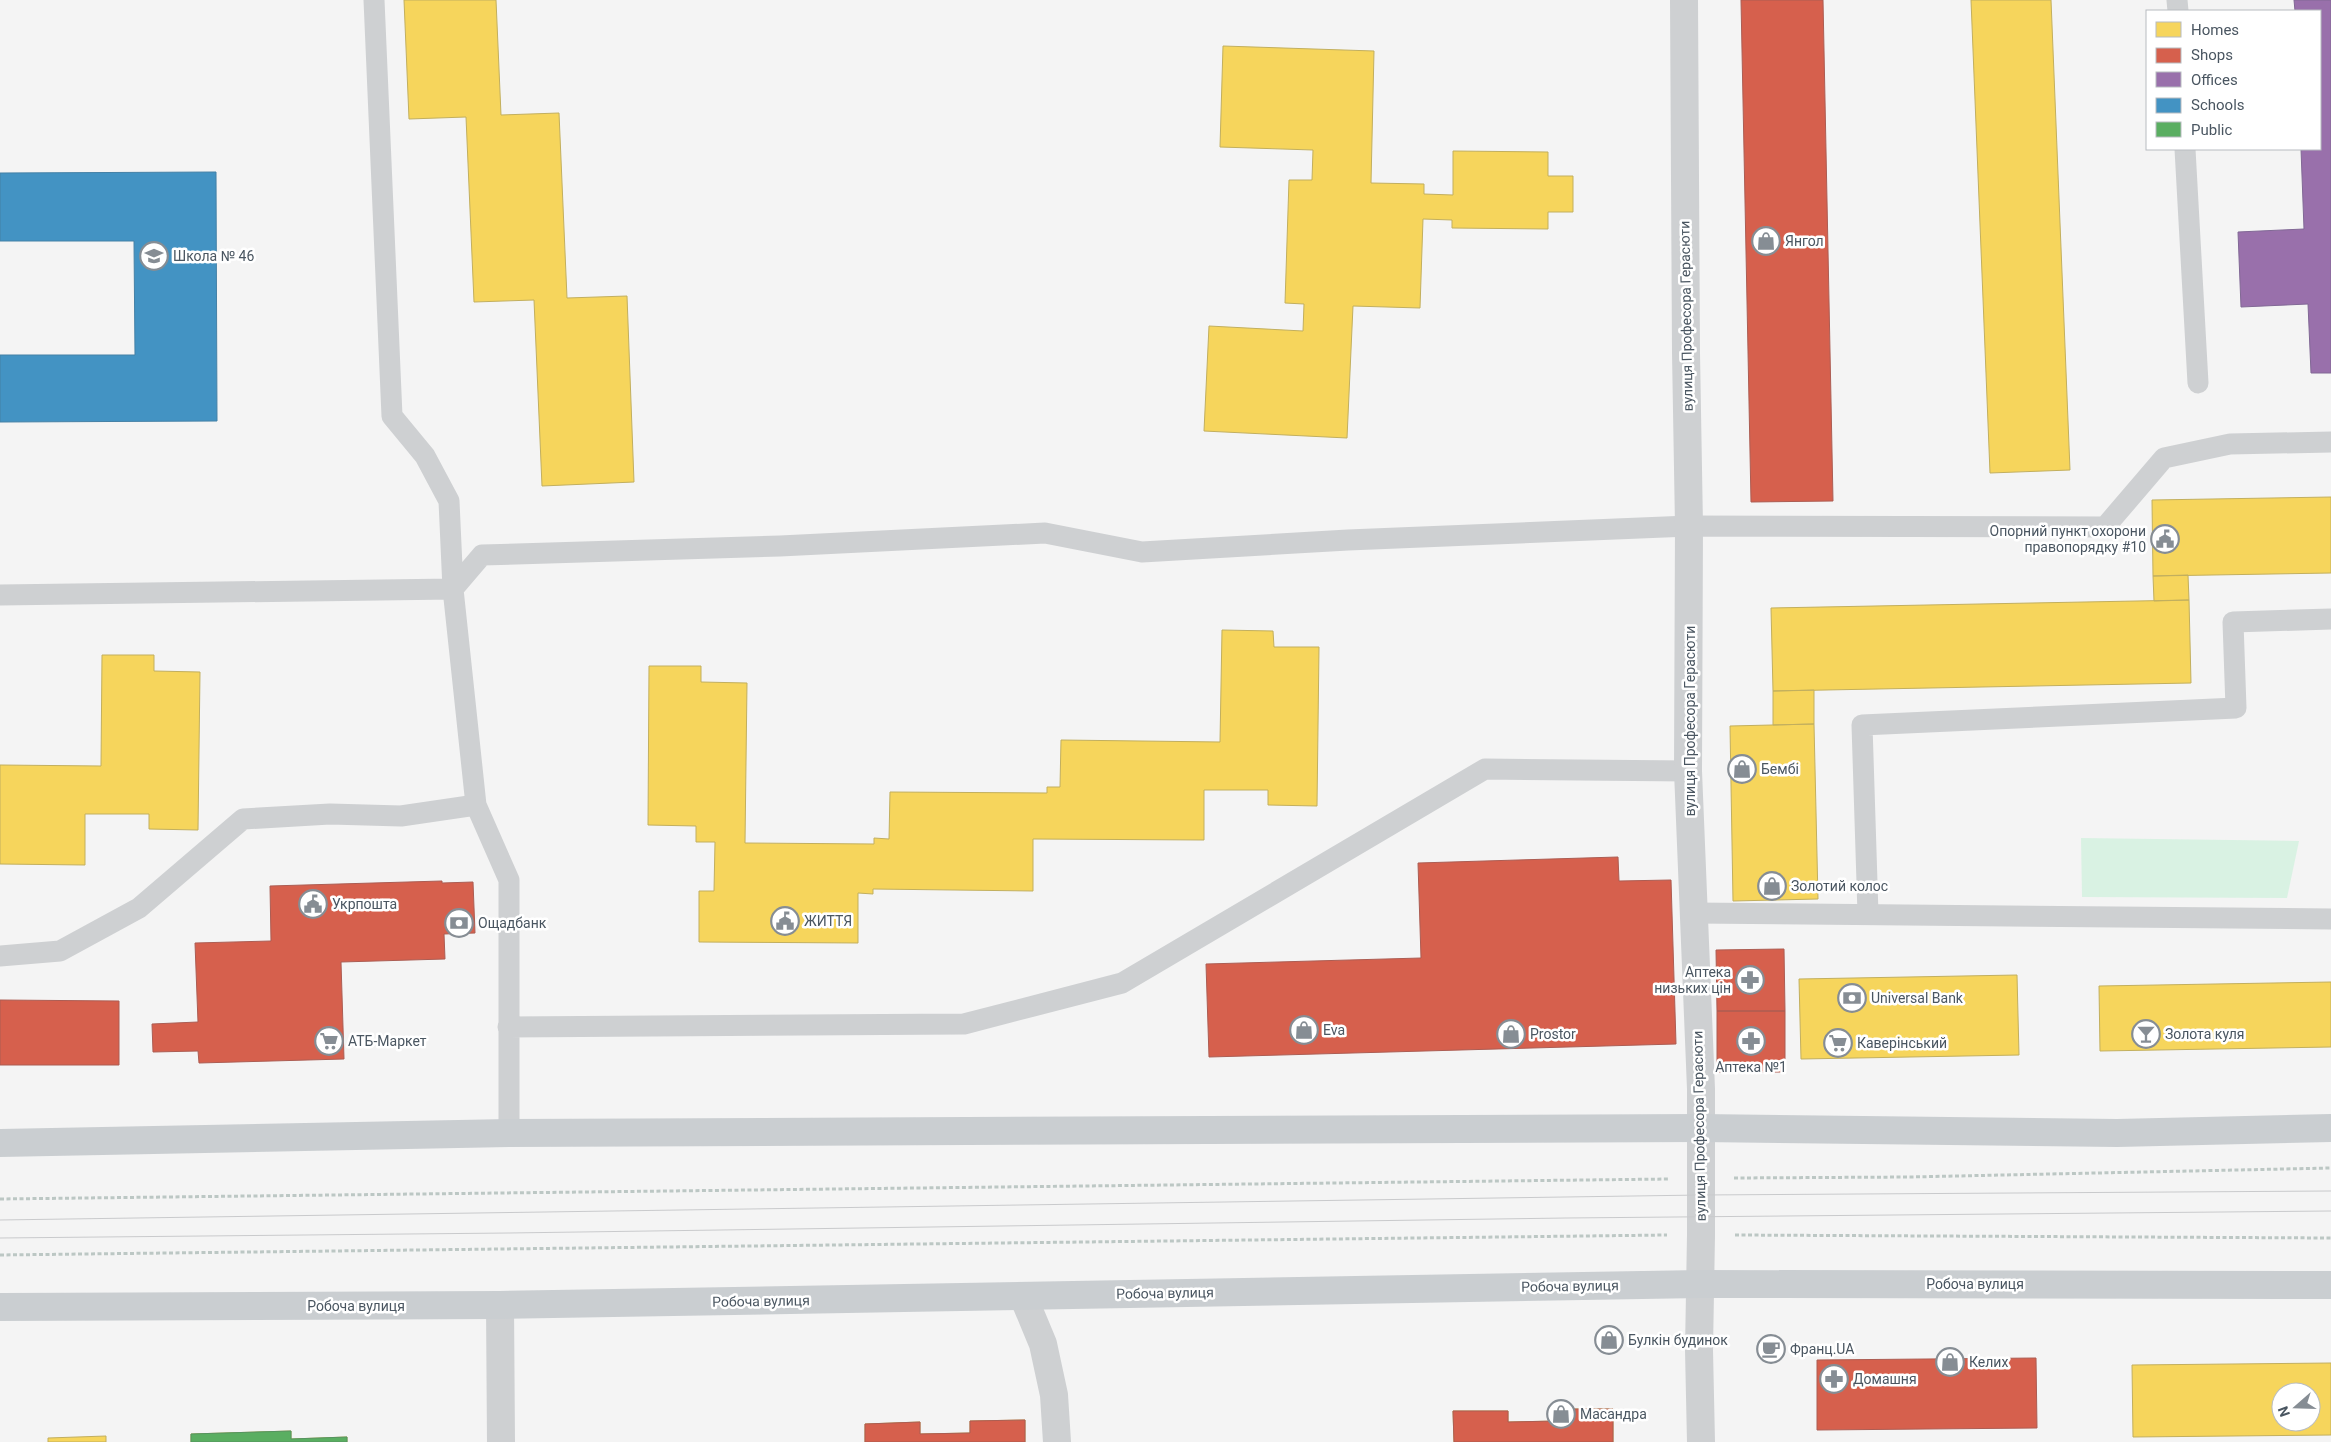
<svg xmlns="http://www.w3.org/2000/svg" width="2331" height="1442" viewBox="0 0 2331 1442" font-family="Roboto,sans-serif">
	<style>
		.green { fill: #d9f2e3 }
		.homes { fill: #f6d55c; stroke: #c2af5e; fill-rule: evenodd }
		.shops { fill: #d6604d; stroke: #ac5d53 }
		.offices { fill: #9970ab; stroke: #816895 }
		.schools { fill: #4393c3; stroke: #4581a6 }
		.public { fill: #5aae61; stroke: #559461 }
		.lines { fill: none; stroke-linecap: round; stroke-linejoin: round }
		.path { stroke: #bcc7c4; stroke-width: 3; stroke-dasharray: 4 2.5; stroke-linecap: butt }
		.service { stroke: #ced0d2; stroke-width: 21 }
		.minor { stroke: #ced0d2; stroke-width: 28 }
		.tertiary { stroke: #ced0d2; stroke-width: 28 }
		.primary { stroke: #caced1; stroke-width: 28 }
		.tram { stroke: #c9cacc; stroke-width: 1 }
		.labels { text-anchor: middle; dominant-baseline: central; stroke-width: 5; stroke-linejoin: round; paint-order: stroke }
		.poi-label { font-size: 14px; fill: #4a5661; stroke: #fff; text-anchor: start }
		.street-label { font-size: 14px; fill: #4a5661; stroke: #fff }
	</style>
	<rect width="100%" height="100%" fill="#f4f4f4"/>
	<path class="green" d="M2081,838L2299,841L2287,898L2082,897Z"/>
	<path class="homes" d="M404,0H496L501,115L559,113L567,298L627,296L634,482L542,486L534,300L474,302L466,117L409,119Z
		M1971,0H2051L2070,470L1990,473Z
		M1223,46L1374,51L1371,183L1424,184V194L1453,195V151L1548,152V176H1573V212H1548V229L1452,228V220L1423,219L1420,308L1353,306L1347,438L1204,431L1209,326L1303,331L1304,304L1285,303L1289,180H1312L1313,150L1220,147Z
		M2331,497V573L2153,576L2152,500Z
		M2188,575L2189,600L2154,601L2153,576Z
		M2189,600L2191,683L1773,691L1771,608Z
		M1222,630L1273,631L1274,647H1319L1317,806L1268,805V790H1204V840L1033,839V891L873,889V894L858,893V943L699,942V891H714L715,842H696V826L648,825L649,666H701V682L747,683L745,843L874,844V838L889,839L890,792L1047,793V787H1060L1061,740L1220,742Z
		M102,655H154V671L200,672L198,830L149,829V814H85V865L0,864V765L101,766Z
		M1814,690V724L1773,725V691Z
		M1814,724L1818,899L1733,901L1730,726Z
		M2017,975L2019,1055L1801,1059L1799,979Z
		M2331,982V1047L2100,1051L2099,986Z
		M2331,1363V1435L2133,1437L2132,1365ZM2281,1392H2311V1422H2281Z
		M1558,1409H1613V1442H1454L1453,1411H1508V1422L1558,1421Z
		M1025,1420V1442H865V1424L920,1422V1434L970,1433V1421Z
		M291,1431V1439L347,1437V1442H191V1434Z
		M106,1436V1442H48V1438Z"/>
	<path class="shops" d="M1741,0H1823L1833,501L1751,502Z
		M1618,857L1619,881L1671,880L1676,1044L1209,1057L1206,964L1421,958L1418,863Z
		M442,881V883L473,882L475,933L444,934L445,959L341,962L344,1059L199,1063L198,1051L153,1052L152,1024L198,1022L195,943L271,941L270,886Z
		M1784,949L1785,1011H1717L1716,950Z
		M0,1000L119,1001V1065H0Z
		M1717,1011H1785V1072H1717Z
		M2036,1358L2037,1428L1817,1430V1360Z
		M1558,1409H1613V1442H1454L1453,1411H1508V1422L1558,1421Z
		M1025,1420V1442H865V1424L920,1422V1434L970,1433V1421Z"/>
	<path class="offices" d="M2294,0H2331V373H2311L2308,304L2241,307L2238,232L2304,229L2301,149H2320V11H2295Z"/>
	<path class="schools" d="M216,172L217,421L0,422V355H135L134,241H0V173Z"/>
	<path class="public" d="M291,1431V1439L347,1437V1442H191V1434Z"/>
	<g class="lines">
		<path class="path" d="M1734,1178L1910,1177L2331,1168
			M0,1199L1668,1179
			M1735,1235L2331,1238
			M0,1255L1667,1235"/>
		<path class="service" d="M374,0L392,416L425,456L449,501L453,589L476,805L509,880V1133
			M2177,0L2178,11
			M2185,149L2198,383
			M0,595L453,589L482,555L780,546L1045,533L1142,552L1348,540L1689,526L2105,527L2164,458L2230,444L2331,442
			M1693,913L2331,919
			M1868,914L1862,725L2236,708L2233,622L2331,619
			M0,956L60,951L139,908L243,819L330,814L401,816L476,805
			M508,1027L964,1024L1122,983L1485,769L1688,771"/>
		<path class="minor" d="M1684,0L1686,353L1689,526L1688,771L1701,1089V1235
			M1023,1296L1043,1344L1054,1395L1057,1442
			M500,1305L501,1442"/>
		<path class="tertiary" d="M1701,1442L1699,1350L1701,1235"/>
		<path class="primary" d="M0,1143L509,1133L1701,1128L2117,1133L2331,1128
			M0,1307L500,1305L1701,1284L2331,1285"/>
		<path class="tram" d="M0,1220L1701,1195L2331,1191
			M0,1238L509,1233L1566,1218L2331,1211"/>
	</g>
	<defs>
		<symbol id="shop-ring" viewBox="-11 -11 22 22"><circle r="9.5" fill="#fff" stroke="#868d94" stroke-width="1.5"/><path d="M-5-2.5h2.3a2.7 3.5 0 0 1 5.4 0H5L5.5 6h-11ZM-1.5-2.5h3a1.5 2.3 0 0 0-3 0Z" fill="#868d94"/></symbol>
		<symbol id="school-ring" viewBox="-11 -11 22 22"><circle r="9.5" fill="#fff" stroke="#868d94" stroke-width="1.5"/><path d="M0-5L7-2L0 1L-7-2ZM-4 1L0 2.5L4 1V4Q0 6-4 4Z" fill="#868d94"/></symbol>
		<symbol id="civic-ring" viewBox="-11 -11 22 22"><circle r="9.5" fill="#fff" stroke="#868d94" stroke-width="1.5"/><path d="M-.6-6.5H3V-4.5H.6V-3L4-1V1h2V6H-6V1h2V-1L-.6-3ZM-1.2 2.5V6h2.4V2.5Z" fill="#868d94"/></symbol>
		<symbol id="bank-ring" viewBox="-11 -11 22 22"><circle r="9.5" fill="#fff" stroke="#868d94" stroke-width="1.5"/><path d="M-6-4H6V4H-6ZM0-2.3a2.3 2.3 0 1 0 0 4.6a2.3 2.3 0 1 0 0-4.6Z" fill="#868d94"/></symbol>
		<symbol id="pharmacy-ring" viewBox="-11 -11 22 22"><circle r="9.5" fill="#fff" stroke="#868d94" stroke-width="1.5"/><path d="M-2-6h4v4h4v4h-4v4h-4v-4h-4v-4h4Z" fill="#868d94"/></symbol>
		<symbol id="bar-ring" viewBox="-11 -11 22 22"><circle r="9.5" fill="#fff" stroke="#868d94" stroke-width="1.5"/><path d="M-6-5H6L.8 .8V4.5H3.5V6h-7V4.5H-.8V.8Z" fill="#868d94"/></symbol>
		<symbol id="supermarket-ring" viewBox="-11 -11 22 22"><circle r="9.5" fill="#fff" stroke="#868d94" stroke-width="1.5"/><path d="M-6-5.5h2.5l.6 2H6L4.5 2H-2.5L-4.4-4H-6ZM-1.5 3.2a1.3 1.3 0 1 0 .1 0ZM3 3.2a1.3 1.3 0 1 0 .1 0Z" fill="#868d94"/></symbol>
		<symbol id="cafe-ring" viewBox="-11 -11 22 22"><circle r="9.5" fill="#fff" stroke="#868d94" stroke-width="1.5"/><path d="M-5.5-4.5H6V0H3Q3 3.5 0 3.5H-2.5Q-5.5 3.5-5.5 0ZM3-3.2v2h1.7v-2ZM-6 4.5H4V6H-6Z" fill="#868d94"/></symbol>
	</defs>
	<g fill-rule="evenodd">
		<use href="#shop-ring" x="1750" y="225" width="32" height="32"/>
		<use href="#school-ring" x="138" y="240" width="32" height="32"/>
		<use href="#civic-ring" x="2149" y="523" width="32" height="32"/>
		<use href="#shop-ring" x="1726" y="753" width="32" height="32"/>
		<use href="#shop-ring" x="1756" y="870" width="32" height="32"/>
		<use href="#civic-ring" x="297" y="888" width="32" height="32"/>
		<use href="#civic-ring" x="769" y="905" width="32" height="32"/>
		<use href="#bank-ring" x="443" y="907" width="32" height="32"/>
		<use href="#pharmacy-ring" x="1734" y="964" width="32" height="32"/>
		<use href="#bank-ring" x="1836" y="982" width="32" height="32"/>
		<use href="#shop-ring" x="1288" y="1014" width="32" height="32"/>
		<use href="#shop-ring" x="1495" y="1018" width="32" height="32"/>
		<use href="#bar-ring" x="2130" y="1018" width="32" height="32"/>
		<use href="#supermarket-ring" x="313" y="1025" width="32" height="32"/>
		<use href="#pharmacy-ring" x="1735" y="1025" width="32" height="32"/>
		<use href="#supermarket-ring" x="1822" y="1027" width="32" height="32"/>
		<use href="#shop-ring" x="1593" y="1324" width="32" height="32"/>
		<use href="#cafe-ring" x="1755" y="1333" width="32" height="32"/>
		<use href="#shop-ring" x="1934" y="1346" width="32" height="32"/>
		<use href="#pharmacy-ring" x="1818" y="1363" width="32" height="32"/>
		<use href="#shop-ring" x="1545" y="1398" width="32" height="32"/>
	</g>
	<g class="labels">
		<g class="poi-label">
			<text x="1785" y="241">Янгол</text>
			<text x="173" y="256">Школа № 46</text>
			<text x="2146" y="531" text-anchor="end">Опорний пункт охорони<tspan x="2146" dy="16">правопорядку #10</tspan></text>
			<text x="1761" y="769">Бембі</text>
			<text x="1791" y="886">Золотий колос</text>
			<text x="332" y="904">Укрпошта</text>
			<text x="804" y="921">ЖИТТЯ</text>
			<text x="478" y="923">Ощадбанк</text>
			<text x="1731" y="972" text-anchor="end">Аптека<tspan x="1731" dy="16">низьких цін</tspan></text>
			<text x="1871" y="998">Universal Bank</text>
			<text x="1323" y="1030">Eva</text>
			<text x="1530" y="1034">Prostor</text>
			<text x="2165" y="1034">Золота куля</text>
			<text x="348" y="1041">АТБ-Маркет</text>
			<text x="1857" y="1043">Каверінський</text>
			<text x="1751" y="1067" text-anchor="middle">Аптека №1</text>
			<text x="1628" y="1340">Булкін будинок</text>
			<text x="1790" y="1349">Франц.UA</text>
			<text x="1969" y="1362">Келих</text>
			<text x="1853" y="1379">Домашня</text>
			<text x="1580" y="1414">Масандра</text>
		</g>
		<g class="street-label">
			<text transform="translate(1686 316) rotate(-91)">вулиця Професора Герасюти</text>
			<text transform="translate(1690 721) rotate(-90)">вулиця Професора Герасюти</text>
			<text transform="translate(1699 1126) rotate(-91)">вулиця Професора Герасюти</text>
			<text x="1975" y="1284">Робоча вулиця</text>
			<text transform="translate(1570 1286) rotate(-1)">Робоча вулиця</text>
			<text transform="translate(1165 1293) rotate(-1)">Робоча вулиця</text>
			<text transform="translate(761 1301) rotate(-1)">Робоча вулиця</text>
			<text x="356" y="1306">Робоча вулиця</text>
		</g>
	</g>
	<rect x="2146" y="10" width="175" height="140" fill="#ffffff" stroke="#b7bbc0"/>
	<rect x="2156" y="22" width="25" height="15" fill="#f6d55c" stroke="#b7bbc0"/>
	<text x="2191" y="35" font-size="15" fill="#4a5661">Homes</text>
	<rect x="2156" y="48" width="25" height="15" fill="#d6604d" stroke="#b7bbc0"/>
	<text x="2191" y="60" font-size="15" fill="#4a5661">Shops</text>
	<rect x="2156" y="72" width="25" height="15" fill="#9970ab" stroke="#b7bbc0"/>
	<text x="2191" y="85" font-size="15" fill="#4a5661">Offices</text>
	<rect x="2156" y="98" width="25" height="15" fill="#4393c3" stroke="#b7bbc0"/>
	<text x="2191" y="110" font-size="15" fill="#4a5661">Schools</text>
	<rect x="2156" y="122" width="25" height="15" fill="#5aae61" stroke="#b7bbc0"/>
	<text x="2191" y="135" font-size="15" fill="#4a5661">Public</text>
	<g transform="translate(2296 1407) rotate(250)"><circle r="24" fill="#ffffff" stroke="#b7bbc0"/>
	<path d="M0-4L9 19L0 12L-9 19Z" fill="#868d94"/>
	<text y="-8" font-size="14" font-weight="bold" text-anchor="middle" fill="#4a5661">N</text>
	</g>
</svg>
